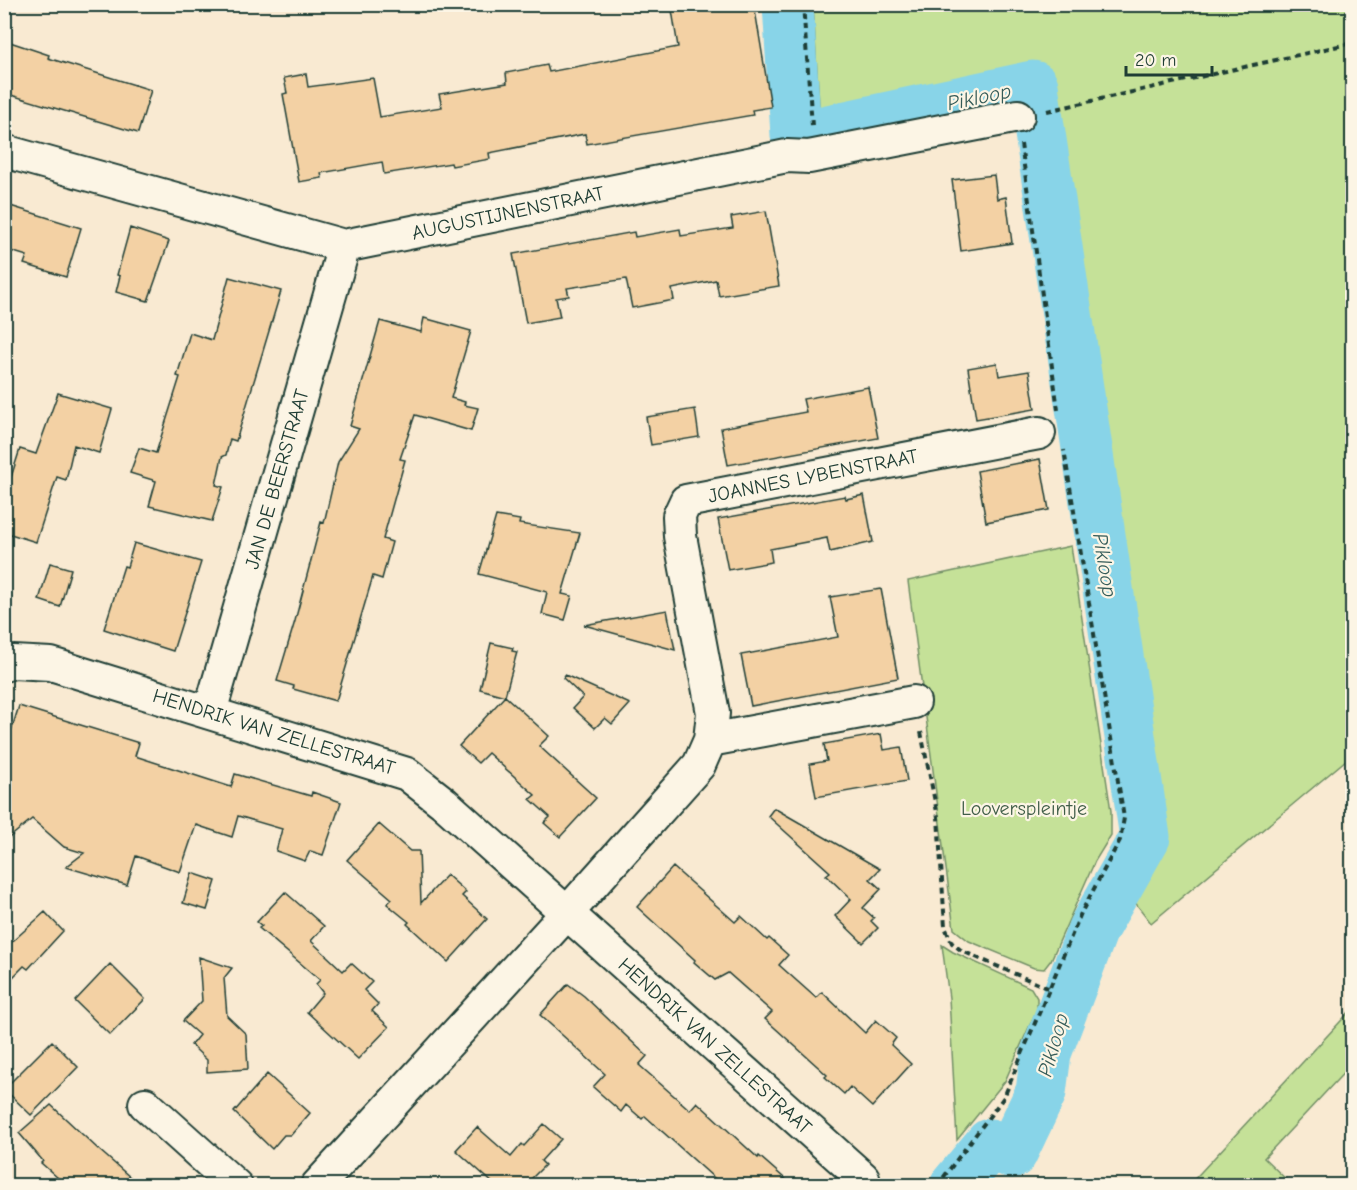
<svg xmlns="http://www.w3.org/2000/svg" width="1357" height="1190" viewBox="0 0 1357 1190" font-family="'Comic Neue',sans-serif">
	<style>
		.green { fill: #c5e198; stroke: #728f66; stroke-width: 1.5 }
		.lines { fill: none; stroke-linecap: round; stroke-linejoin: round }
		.river { stroke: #88d4e8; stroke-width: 51 }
		.building { fill: #f3d1a4; stroke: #1f3d34; stroke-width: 1.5 }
		.street-casing { stroke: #1f3d34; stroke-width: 36 }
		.path { stroke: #1f3d34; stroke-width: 4; stroke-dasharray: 6 4.5; stroke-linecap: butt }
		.street { stroke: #fcf5e5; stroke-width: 32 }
		.labels { text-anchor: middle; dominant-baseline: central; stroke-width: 4.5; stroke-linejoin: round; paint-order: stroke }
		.street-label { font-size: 20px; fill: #1f3d34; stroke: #fcf5e5 }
		.park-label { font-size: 20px; fill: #405e48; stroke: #fcf5e5 }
		.water-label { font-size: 21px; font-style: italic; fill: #345b58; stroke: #fcf5e5 }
	</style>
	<rect width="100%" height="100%" fill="#f9ead2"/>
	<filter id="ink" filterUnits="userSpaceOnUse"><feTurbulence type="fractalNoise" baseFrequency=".0167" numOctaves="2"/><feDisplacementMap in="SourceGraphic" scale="12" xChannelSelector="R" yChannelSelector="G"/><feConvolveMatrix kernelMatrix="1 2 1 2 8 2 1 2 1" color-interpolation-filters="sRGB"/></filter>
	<g filter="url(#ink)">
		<path class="green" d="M813,5H1352V755L1151,923L1123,887L1145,837L1042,94L821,138Z
			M1071,546L1111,811V835L1095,861L1051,960L1044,969L1034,968L969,941L954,929L908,581Z
			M942,945L953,952L1031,988L1037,998V1009L1005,1081L957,1140L949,998Z
			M1352,1009V1064L1264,1158L1292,1185H1189Z"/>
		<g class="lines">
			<path class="river" d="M788,4L796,135L799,134
				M824,131L1033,86L1145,837L1093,929L1046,1053L1041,1092L1012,1153L990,1144L955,1186"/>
		</g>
		<path class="building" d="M671,4H708L709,11L754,4L771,107L752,110L753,115L587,144L585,134L489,153L490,159L452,166L451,163L384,174L382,162L321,173L322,178L299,182L283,94L287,93L284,78L306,74L308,87L373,78L380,117L442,107L439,94L507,83L506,73L547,65L549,72L678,47Z
			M4,40L49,55L48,58L151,90L138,133L4,93Z
			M994,175L997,199L1006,197L1012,243L961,251L952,180Z
			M4,204L81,228L66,277L24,264L27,256L4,249Z
			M766,211L779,286L719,296L716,280L672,289L674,300L632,308L626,279L567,288L569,296L556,298L560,317L526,323L513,254L634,232L635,237L680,229L681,236L733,228L731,217Z
			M130,228L169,241L148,301L116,292L120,276L117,275Z
			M229,277L281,291L236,441L230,439L226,455L222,457L216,485L223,487L212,521L149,506L156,481L130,473L139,448L156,453L180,377L177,376L190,333L212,340Z
			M424,318L471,331L451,398L465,402L464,405L478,408L471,431L415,415L400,459L405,460L383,539L392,542L382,579L373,576L336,701L293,689L294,686L277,681L295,621L321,522L324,523L338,462L359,429L350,426L380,321L421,332Z
			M997,363L999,376L1029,371L1035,409L976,419L968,368Z
			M868,387L878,438L728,465L721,428L806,412L803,399Z
			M58,393L112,409L99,453L74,445L66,480L57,477L36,542L4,532V499L20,449L36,454Z
			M695,409L699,437L651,445L646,417Z
			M1040,459L1049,510L986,522L977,471Z
			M864,495L873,542L830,552L827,538L770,549L772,562L728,570L718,519L845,496L846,499Z
			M496,516L520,520L519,524L580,533L562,594L572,596L565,620L542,614L547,592L479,574Z
			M134,543L201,562L173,651L104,629L124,566L127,567Z
			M50,563L71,569L60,607L39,600Z
			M881,589L898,678L751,706L741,655L838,637L830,597Z
			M667,610L675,650L584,625Z
			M491,643L513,648L512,651L517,652L505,696L480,689Z
			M565,675L630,704L612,724L605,718L595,728L573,708L583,697L563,678Z
			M505,696L549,736L539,746L596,798L560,837L544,823L550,817L530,799L535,795L488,753L478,763L459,746Z
			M19,706L139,743L135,756L231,787L235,774L311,796L312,792L341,802L323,855L310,851L305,861L276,851L282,829L238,816L232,837L196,825L180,872L136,856L127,885L66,867L84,853L64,847L32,819L4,842V729L11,731Z
			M881,734L884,750L901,747L907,781L816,797L810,764L827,761L824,744Z
			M774,808L880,869L870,879L881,889L863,908L874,918L871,921L878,928L863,943L835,916L851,899L826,875L830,872L768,816Z
			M379,824L410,851H419L421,903L447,875L466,892L462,896L487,919L448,962L407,924L409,922L387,904L392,899L347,860Z
			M673,867L735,922L741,916L767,940L769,938L788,955L779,965L816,998L822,992L865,1033L876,1020L896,1038L891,1045L911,1064L872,1107L850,1087L844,1094L825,1077L827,1075L765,1019L772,1012L728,973L715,980L694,962L695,960L637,907Z
			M192,873L216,881L207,910L183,903Z
			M285,892L324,926L311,941L343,971L351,963L372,982L364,990L378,1004L372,1011L389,1027L358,1059L307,1012L323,993L316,984L320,980L259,928L262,926L257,922Z
			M45,912L63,931L28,969L24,966L4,986V949Z
			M199,957L232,968L224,978L227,1016L246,1034L248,1069L207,1072V1060L191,1045L199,1035L183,1021L202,1001Z
			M110,964L145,999L110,1035L75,1001Z
			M568,984L584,996L647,1056L639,1065L690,1110L697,1102L758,1158L759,1156L792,1185H722L645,1116L642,1119L626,1105L621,1112L593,1087L605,1074L540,1015Z
			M52,1041L78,1067L31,1115L4,1089Z
			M267,1074L310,1113L291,1135H284L272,1149L234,1112Z
			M51,1105L98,1149L139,1185H66L41,1163L43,1161L19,1133Z
			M544,1124L561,1139L541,1161L545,1165L525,1185H495L456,1150L477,1127L511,1157L522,1144L524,1146Z"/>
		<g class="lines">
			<defs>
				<path id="street" d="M4,151L344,246L787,156L809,157L1018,116
					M4,665L13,662L51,664L407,774L444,803L863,1178
					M210,712L344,246
					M710,740L713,713L680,536L679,516L686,501L1039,433
					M145,1104L236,1186
					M317,1186L567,913L699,765L710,740L914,702"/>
			</defs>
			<use href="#street" class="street-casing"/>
			<path class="path" d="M803,4L812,126
				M1047,111L1352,43
				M1021,144L1058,410
				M921,732L938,817L945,927L952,943L962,951L1050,989
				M937,1186L1004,1097L1081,913L1120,840L1124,818L1064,450"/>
			<use href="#street" class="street"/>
		</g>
	</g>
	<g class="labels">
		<g class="street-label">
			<text transform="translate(508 213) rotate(-12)">AUGUSTIJNENSTRAAT</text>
			<text transform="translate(813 476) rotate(-11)">JOANNES LYBENSTRAAT</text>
			<text transform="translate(277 479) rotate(-74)">JAN DE BEERSTRAAT</text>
			<text transform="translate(274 732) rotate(17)">HENDRIK VAN ZELLESTRAAT</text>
			<text transform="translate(715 1046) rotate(42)">HENDRIK VAN ZELLESTRAAT</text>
		</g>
		<g class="park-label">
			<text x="1024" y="808">Looverspleintje</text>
		</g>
		<g class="water-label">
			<text transform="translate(979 97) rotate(-12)">Pikloop</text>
			<text transform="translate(1105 565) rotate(81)">Pikloop</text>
			<text transform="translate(1053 1045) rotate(-74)">Pikloop</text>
		</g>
	</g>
	<rect width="1357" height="1190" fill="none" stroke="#fcf5e5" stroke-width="24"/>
	<rect x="12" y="12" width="1333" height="1166" fill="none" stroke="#1f3d34" stroke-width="2" filter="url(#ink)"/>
	<path d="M1126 66v9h86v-9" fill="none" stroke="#1f3d34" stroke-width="3"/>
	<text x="1135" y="66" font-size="18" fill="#1f3d34" stroke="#fcf5e5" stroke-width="4.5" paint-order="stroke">20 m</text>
</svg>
